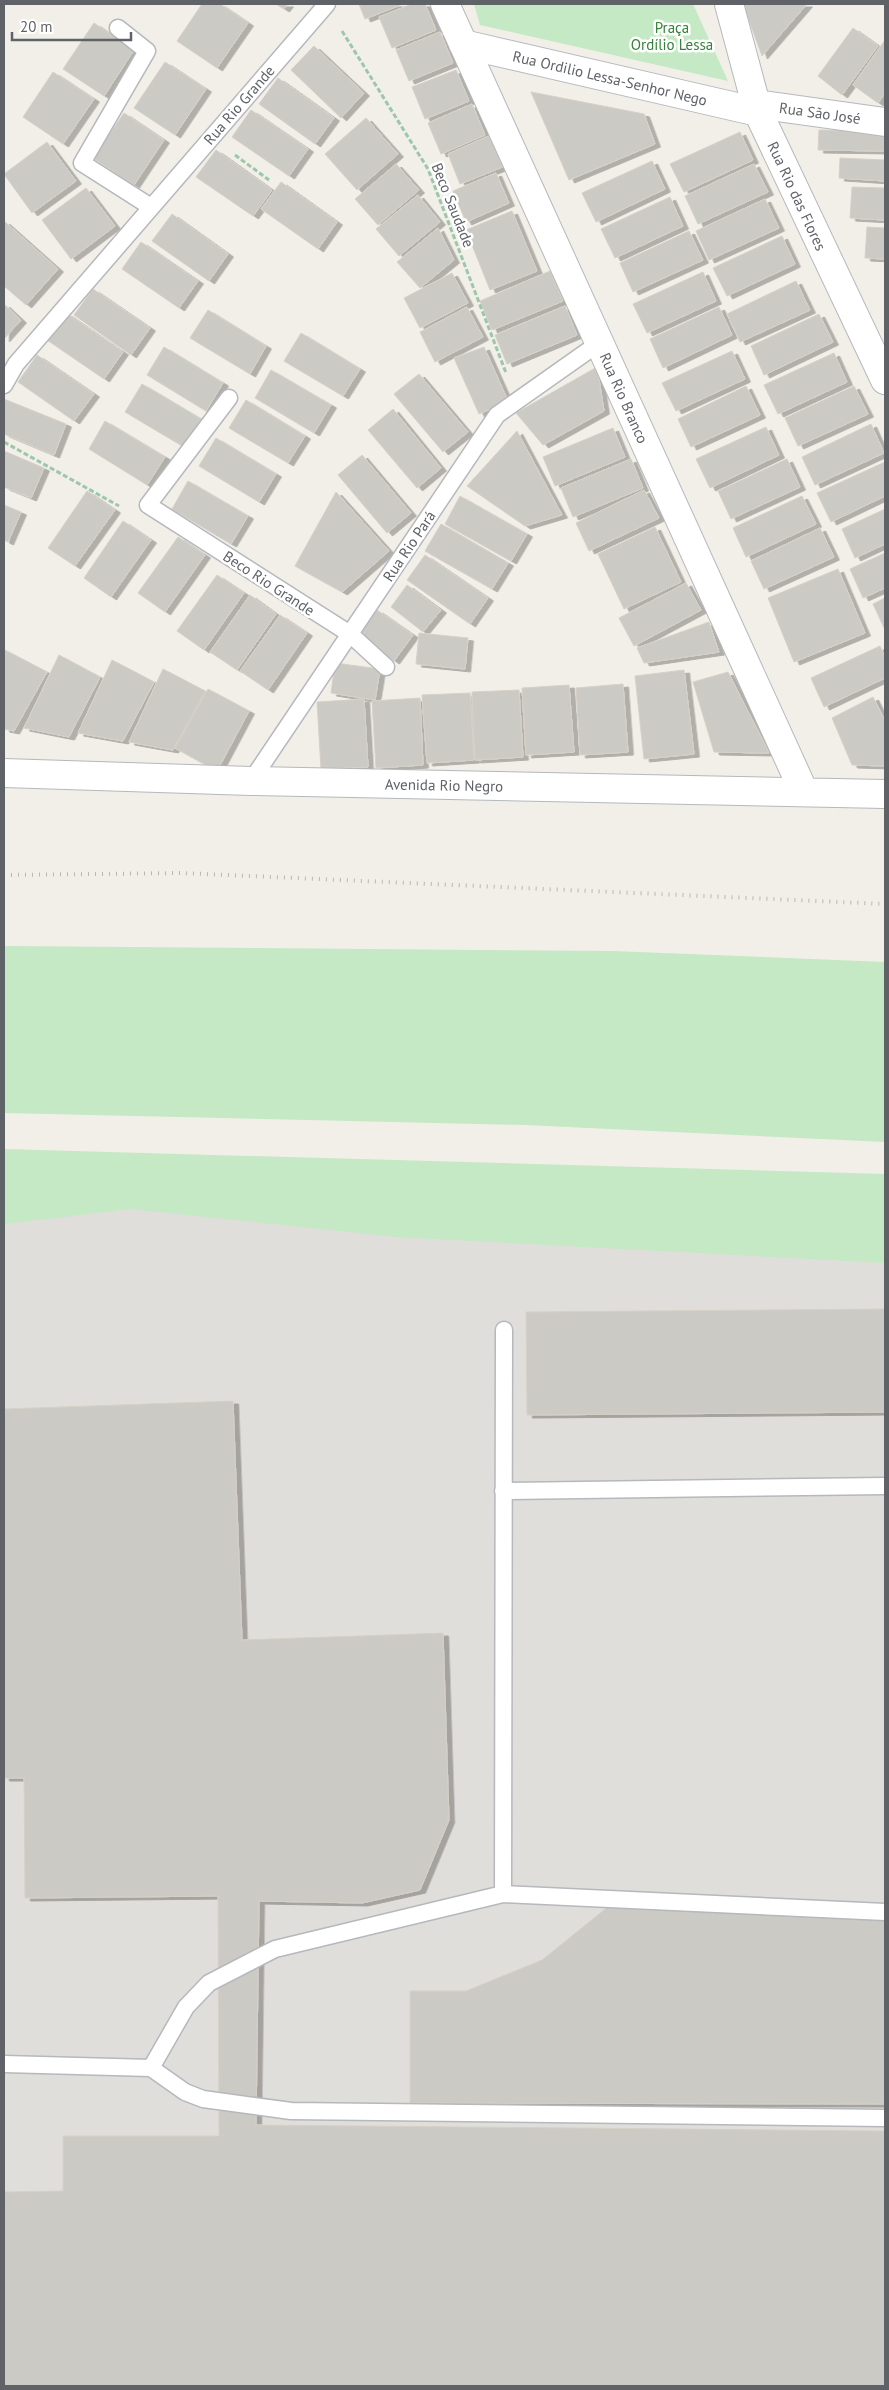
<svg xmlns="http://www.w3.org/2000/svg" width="889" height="2390" viewBox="0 0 889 2390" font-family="'PT Sans',sans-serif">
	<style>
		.industrial { fill: #e0deda }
		.green { fill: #c5e8c5 }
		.building { fill: #cccac5; stroke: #d6d1c6; filter: url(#shadow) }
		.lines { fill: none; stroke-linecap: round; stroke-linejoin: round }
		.service-casing { stroke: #b5b8bc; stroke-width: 19 }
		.minor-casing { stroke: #b5b8bc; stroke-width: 30 }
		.path { stroke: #9cc7a9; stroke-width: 3; stroke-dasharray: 5 2.5; stroke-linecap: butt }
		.service { stroke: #fff; stroke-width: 16 }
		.minor { stroke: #fff; stroke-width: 28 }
		.rail { stroke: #b6b7b8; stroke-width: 4; stroke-dasharray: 1 6; stroke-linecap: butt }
		.labels { text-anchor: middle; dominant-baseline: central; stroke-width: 5; stroke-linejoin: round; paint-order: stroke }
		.park-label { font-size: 15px; fill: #348238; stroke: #fff }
		.street-label { font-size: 15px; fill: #5f6368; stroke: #fff }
	</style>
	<defs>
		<filter id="shadow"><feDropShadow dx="5.5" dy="3" stdDeviation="0" flood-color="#0004"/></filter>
	</defs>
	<rect width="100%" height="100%" fill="#f1efe8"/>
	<path class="industrial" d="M4,1182L885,1238V2386H4Z"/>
	<path class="green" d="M474,4H693L728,81L480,25Z
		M4,946L613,951L885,962V1142L525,1125L4,1113Z
		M4,1149L885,1174V1263L397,1237L130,1209L4,1224Z"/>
	<path class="building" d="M202,4H220L248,23L217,68L177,41Z
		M276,4H288L284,9Z
		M359,4H403L365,19Z
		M412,4H425L436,30L392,48L379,17Z
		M743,4H807L762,56Z
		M94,23L134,50L104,96L63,69Z
		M853,28L878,46L842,95L818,76Z
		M440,32L453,63L409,81L396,50Z
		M885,40V93L878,103L853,85Z
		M314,46L364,93L341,118L291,70Z
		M165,62L206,89L175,135L134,108Z
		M456,70L469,101L425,119L412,87Z
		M53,72L94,99L63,144L23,117Z
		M278,78L334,118L315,144L259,104Z
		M531,92L644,114L655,144L569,180Z
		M472,104L485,135L441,154L428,123Z
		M251,110L308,149L289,176L232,137Z
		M124,113L164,140L134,185L93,158Z
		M366,118L398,154L357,190L325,154Z
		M819,130L885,131V151L818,150Z
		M740,132L753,160L684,192L670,164Z
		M491,135L505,166L460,184L448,154Z
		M47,142L76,181L32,213L4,174Z
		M216,150L272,190L253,216L196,177Z
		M840,158L885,160V181L839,178Z
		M652,161L665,189L596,222L582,193Z
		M396,164L419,190L378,225L355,199Z
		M754,164L768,192L698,224L685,196Z
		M496,173L509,203L466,222L453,191Z
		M281,182L337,222L318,249L261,209Z
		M852,187L885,188V220L850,218Z
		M86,188L115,226L71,259L42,220Z
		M418,195L440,222L399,256L376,229Z
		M670,197L683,226L615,258L601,229Z
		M765,199L779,228L709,260L696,231Z
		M512,211L537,271L490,290L466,230Z
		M172,214L228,254L209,281L152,241Z
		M4,221L58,269L26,305L4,286Z
		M867,227L885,228V259L865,258Z
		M438,228L454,260L420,288L397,262Z
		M689,231L703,260L633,292L620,263Z
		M782,236L795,264L727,296L713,268Z
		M141,242L198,281L179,308L122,269Z
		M550,271L563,301L492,330L480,301Z
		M703,272L716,301L647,333L633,304Z
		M452,273L468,303L420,328L404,298Z
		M796,281L810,310L740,342L727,314Z
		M93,289L150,328L131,355L74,315Z
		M4,304L21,320L4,339Z
		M565,306L577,335L507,364L495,335Z
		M467,307L483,337L435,362L420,332Z
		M719,307L732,335L663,368L650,339Z
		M208,310L266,346L250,374L190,338Z
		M66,313L123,352L104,379L47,340Z
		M819,314L833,342L764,375L751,346Z
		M301,333L360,369L343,396L284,361Z
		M164,347L223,383L206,411L147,375Z
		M484,347L508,401L479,414L454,358Z
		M732,351L745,379L676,411L662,383Z
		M834,353L847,382L778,414L764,385Z
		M37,355L94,394L74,421L18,382Z
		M597,367L604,411L543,445L516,413Z
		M271,370L331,405L314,433L255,398Z
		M419,374L468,432L443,452L394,394Z
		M142,384L201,419L184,447L125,412Z
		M746,386L760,415L691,447L678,419Z
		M854,386L868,414L798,446L785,418Z
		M4,399L66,424L54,455L4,434Z
		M246,400L305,436L288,463L229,428Z
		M393,409L441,468L417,488L368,430Z
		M105,421L165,457L147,485L89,449Z
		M871,424L884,453L815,485L802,457Z
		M766,427L779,455L710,488L696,459Z
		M613,428L625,457L555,486L543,457Z
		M517,431L562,515L525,526L467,486Z
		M216,438L276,474L259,502L199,466Z
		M4,451L44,468L31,498L4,487Z
		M362,455L411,513L387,533L338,475Z
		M631,459L643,488L573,517L561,488Z
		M787,459L800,487L731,519L718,491Z
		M885,462V496L831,522L817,493Z
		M188,481L248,516L231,544L172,509Z
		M644,490L659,518L589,551L576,523Z
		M87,491L115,510L75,566L48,548Z
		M336,492L389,551L342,592L295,566Z
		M460,496L527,534L511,561L445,524Z
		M802,496L816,524L746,557L733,528Z
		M4,505L21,512L8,542L4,540Z
		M885,509V544L855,558L842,529Z
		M123,521L151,540L111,597L84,578Z
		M441,524L508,563L492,589L425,551Z
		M655,527L681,582L624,609L598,554Z
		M820,528L834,557L764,589L751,561Z
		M178,537L205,555L165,612L138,593Z
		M885,553V588L863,598L850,569Z
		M425,555L488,598L470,624L407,580Z
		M838,569L865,633L794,662L768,598Z
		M217,575L244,593L204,650L177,631Z
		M686,583L701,610L634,646L619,618Z
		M407,585L441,610L423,632L391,607Z
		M250,595L276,614L237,670L210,652Z
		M885,598V630L873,604Z
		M377,610L413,635L394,661L358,636Z
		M280,615L307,633L268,690L240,671Z
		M709,622L719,652L644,663L637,648Z
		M419,633L468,638L465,669L416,664Z
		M880,646L885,657V678L824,707L811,678Z
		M5,650L47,672L14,731L4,729Z
		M59,655L100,677L69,737L24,728Z
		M112,660L154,682L123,741L78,733Z
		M335,663L380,669L375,700L331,693Z
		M163,669L205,691L173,750L129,742Z
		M684,670L694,754L644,759L635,676Z
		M728,672L769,753L714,752L693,682Z
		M623,684L628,752L580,755L576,688Z
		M569,685L574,752L526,755L522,688Z
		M208,689L249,711L217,771L175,748Z
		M519,690L523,757L475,760L472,692Z
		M470,693L474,760L427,763L422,695Z
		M873,697L885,721V766L852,765L832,718Z
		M420,698L423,765L376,768L372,701Z
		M364,699L368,767L321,769L317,702Z
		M885,1309V1412L527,1415L526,1312Z
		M233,1401L242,1640L443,1633L449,1820L420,1890L362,1903L259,1901L256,2125L885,2131V2386H4V2192L63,2191V2136H219L218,1896L25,1898L24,1778H4V1409Z
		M615,1901L885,1905V2104L410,2103V1991H466L542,1960Z"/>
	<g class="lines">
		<defs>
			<path id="service" d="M118,28L147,51L82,163L151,207
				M4,385L16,364L327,4
				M229,398L148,505L350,634L386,667
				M251,781L497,415L599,343
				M503,1491L885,1486
				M503,1894L504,1330
				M4,2064L151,2068L185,2092L203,2099L291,2111L885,2118
				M151,2068L186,2007L209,1983L275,1949L503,1894L885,1912"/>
			<path id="minor" d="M445,4L804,792
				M729,4L758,112L885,380
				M463,44L758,112
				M755,104L885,122
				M4,773L251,781L885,794"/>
		</defs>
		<use href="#service" class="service-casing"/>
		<use href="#minor" class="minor-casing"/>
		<path class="path" d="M342,31L428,169L506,373
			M235,155L269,180
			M4,442L119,506"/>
		<use href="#service" class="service"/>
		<use href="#minor" class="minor"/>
		<path class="rail" d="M4,875L182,873L885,904"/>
	</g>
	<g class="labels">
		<g class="park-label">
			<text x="672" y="27">Praça<tspan x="672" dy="17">Ordílio Lessa</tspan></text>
		</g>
		<g class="street-label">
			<text transform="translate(610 78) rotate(13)">Rua Ordilio Lessa-Senhor Nego</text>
			<text transform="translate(239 105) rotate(-49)">Rua Rio Grande</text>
			<text transform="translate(820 113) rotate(8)">Rua São José</text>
			<text transform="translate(797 196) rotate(65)">Rua Rio das Flores</text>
			<text transform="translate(453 205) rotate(68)">Beco Saudade</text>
			<text transform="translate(624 398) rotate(66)">Rua Rio Branco</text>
			<text transform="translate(409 546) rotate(-56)">Rua Rio Pará</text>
			<text transform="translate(269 583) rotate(33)">Beco Rio Grande</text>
			<text transform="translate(444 785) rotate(1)">Avenida Rio Negro</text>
		</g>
	</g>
	<rect width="889" height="2390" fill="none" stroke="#5f6368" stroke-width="10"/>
	<path d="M12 32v8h119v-8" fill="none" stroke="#5f6368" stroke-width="2.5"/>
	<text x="20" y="32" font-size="15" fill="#5f6368" stroke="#ffffff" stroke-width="4" paint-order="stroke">20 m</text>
</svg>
